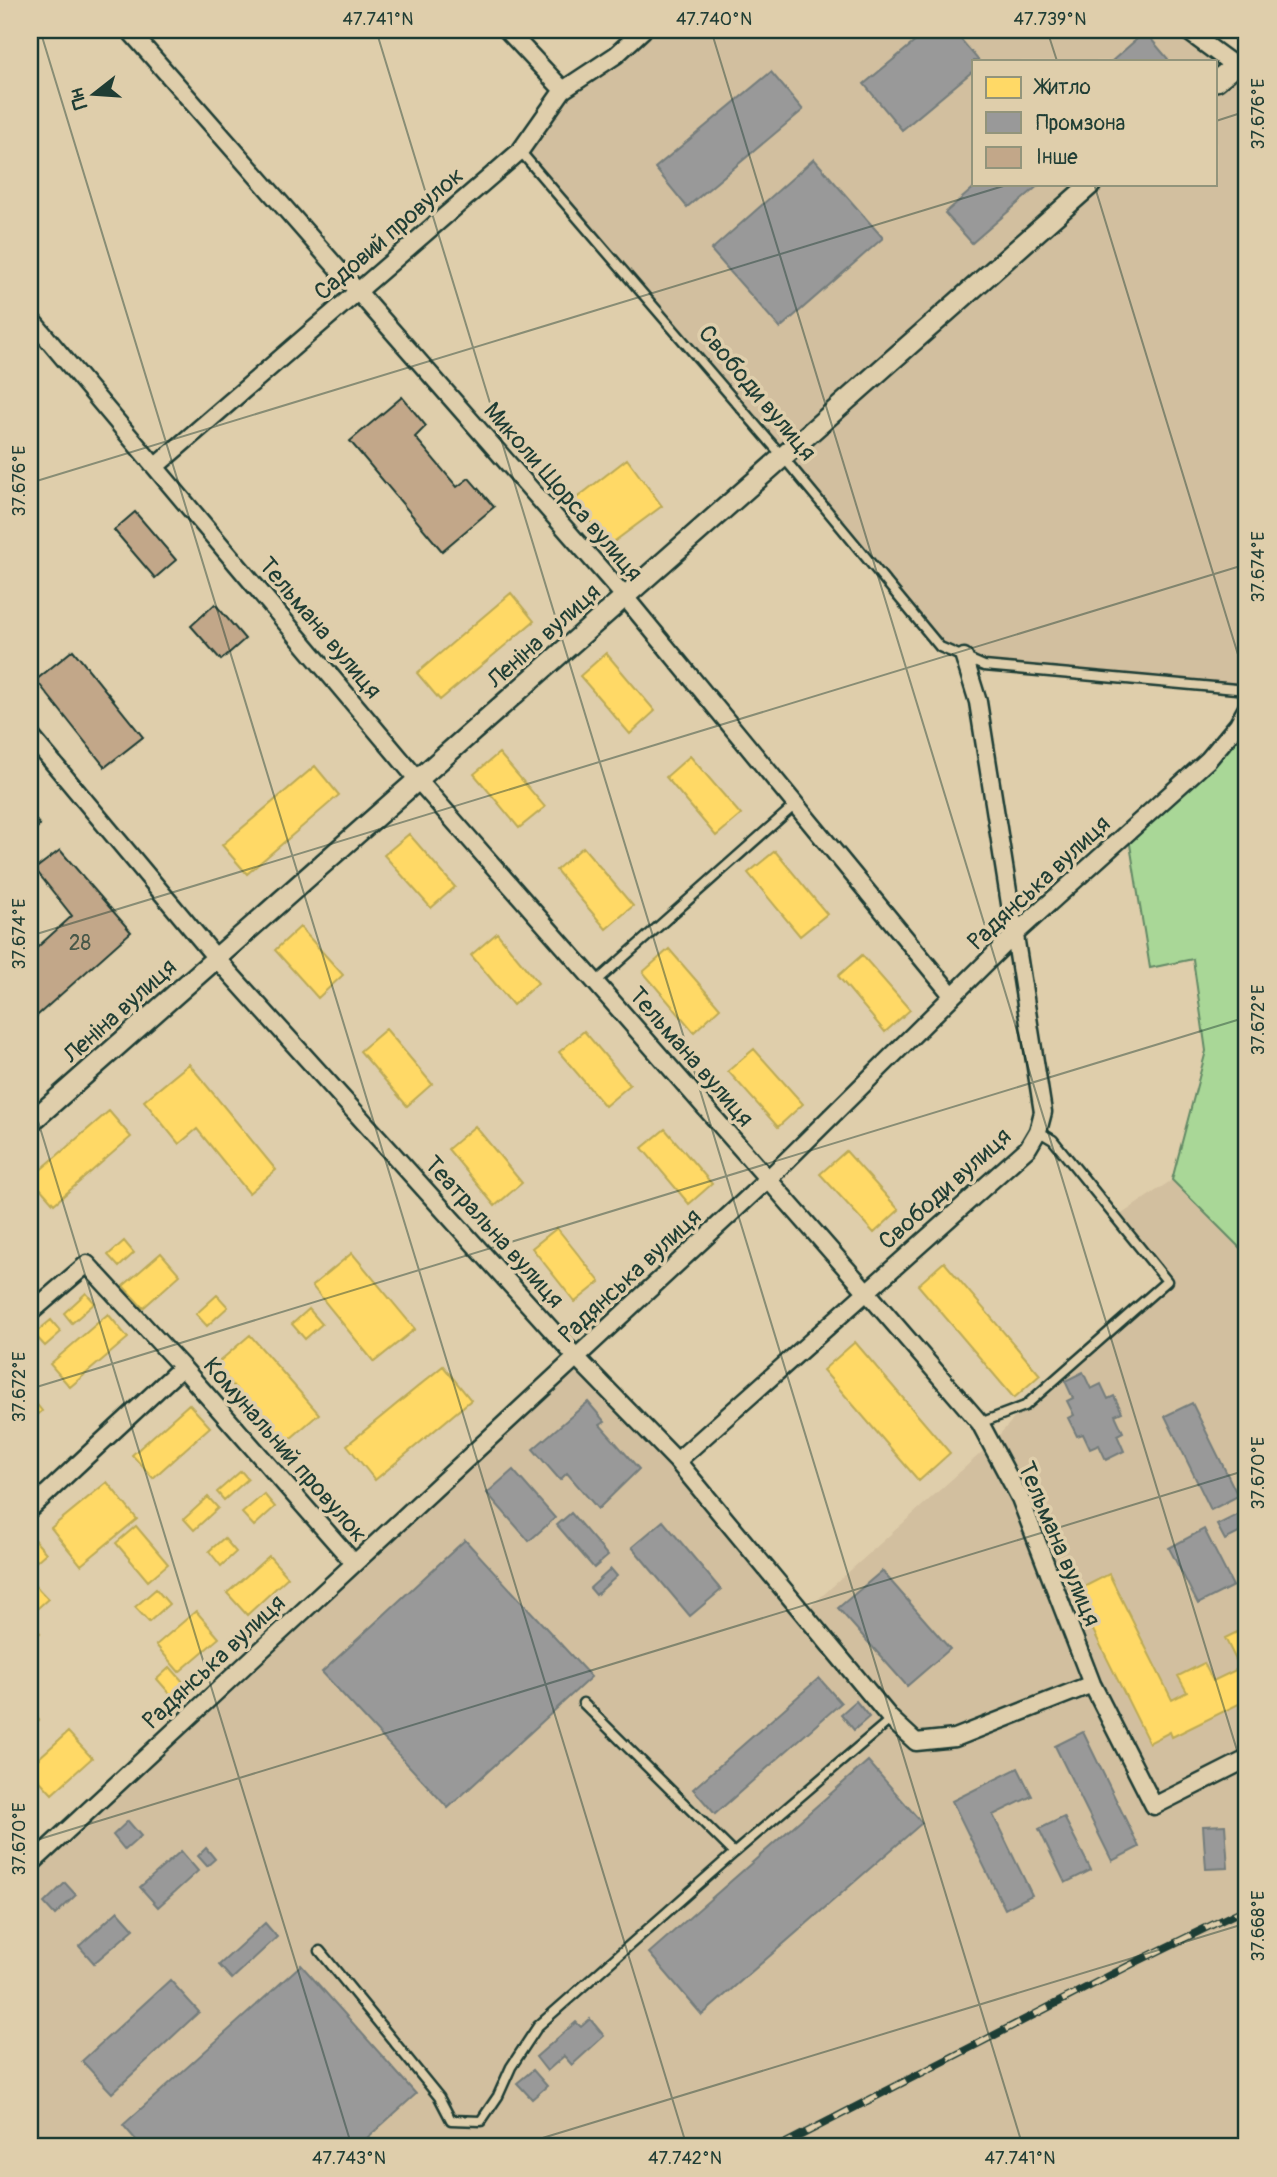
<svg xmlns="http://www.w3.org/2000/svg" width="1277" height="2177" viewBox="0 0 1277 2177" font-family="Pangolin,sans-serif">
	<style>
		.built { fill: #d2bf9f; fill-rule: evenodd }
		.green { fill: #a9d797; stroke: #648a66; stroke-width: 2 }
		.homes { fill: #ffd966; stroke: #bcaa57; stroke-width: 2 }
		.industry { fill: #999; stroke: #747d7b; stroke-width: 2 }
		.building { fill: #c2a789; stroke: #1f3d34; stroke-width: 2 }
		.lines { fill: none; stroke-linecap: round; stroke-linejoin: round }
		.service-casing { stroke: #1f3d34; stroke-width: 13 }
		.minor-casing { stroke: #1f3d34; stroke-width: 21 }
		.tertiary-casing { stroke: #1f3d34; stroke-width: 24 }
		.service { stroke: #dfceab; stroke-width: 8 }
		.minor { stroke: #dfceab; stroke-width: 16 }
		.tertiary { stroke: #dfceab; stroke-width: 19 }
		.rail-casing { stroke: #1f3d34; stroke-width: 8 }
		.rail { stroke: #dfceab; stroke-width: 5; stroke-dasharray: 16; stroke-linecap: butt }
		.ticks { fill: none; stroke: #1f3d34; stroke-width: 2; stroke-opacity: 0.45 }
		.labels { text-anchor: middle; dominant-baseline: central; stroke-width: 7; stroke-linejoin: round; paint-order: stroke }
		.number-label { font-size: 21px; fill: #485849 }
		.street-label { font-size: 24px; fill: #1f3d34; stroke: #dfceab }
		.neatline { fill: none; stroke: #1f3d34; stroke-width: 2.5 }
		.ticks-label { font-size: 18px; text-anchor: middle; fill: #1f3d34 }
	</style>
	<rect width="100%" height="100%" fill="#dfceab"/>
	<filter id="ink" filterUnits="userSpaceOnUse"><feTurbulence type="fractalNoise" baseFrequency=".0143" numOctaves="2"/><feDisplacementMap in="SourceGraphic" scale="14" xChannelSelector="R" yChannelSelector="G"/><feConvolveMatrix kernelMatrix="1 2 1 2 8 2 1 2 1" color-interpolation-filters="sRGB"/></filter>
	<g filter="url(#ink)">
		<path class="built" d="M643,30H1186L1247,67V690L985,666L940,647L520,151L563,90ZM974,61H1216V184H974Z
			M1172,1180L1247,1255V2147H30V1865L576,1357L803,1613L991,1444L1025,1406L1167,1281L1116,1218Z"/>
		<path class="green" d="M1247,708V1255L1172,1180L1206,1051L1193,959L1150,968L1128,832Z"/>
		<path class="homes" d="M627,459L662,506L608,546L574,500Z
			M511,593L534,621L440,700L417,673Z
			M606,653L655,711L630,734L580,676Z
			M499,753L545,807L519,828L474,774Z
			M690,756L741,815L716,836L666,777Z
			M315,766L339,795L247,874L222,845Z
			M409,834L455,887L431,908L384,855Z
			M583,847L633,906L606,929L556,870Z
			M775,851L827,914L800,936L748,873Z
			M300,927L343,975L318,998L275,950Z
			M497,933L538,983L513,1005L471,955Z
			M669,949L720,1008L694,1032L643,972Z
			M862,955L910,1010L885,1032L838,976Z
			M386,1029L432,1084L407,1106L360,1051Z
			M584,1031L630,1085L605,1106L559,1052Z
			M754,1049L803,1104L778,1127L728,1071Z
			M189,1064L276,1170L249,1193L197,1129L179,1144L144,1101Z
			M109,1111L131,1137L54,1204L31,1178Z
			M475,1126L522,1183L495,1206L448,1149Z
			M665,1129L712,1184L689,1204L642,1148Z
			M846,1151L899,1210L874,1233L820,1174Z
			M557,1228L600,1282L575,1302L532,1248Z
			M124,1241L134,1253L119,1267L108,1255Z
			M161,1253L180,1275L143,1308L123,1286Z
			M352,1253L415,1329L374,1362L312,1286Z
			M944,1262L1040,1375L1014,1398L918,1285Z
			M86,1293L95,1303L72,1323L64,1313Z
			M217,1295L228,1307L207,1326L196,1314Z
			M309,1309L322,1324L305,1339L292,1324Z
			M108,1314L128,1338L70,1387L50,1364Z
			M51,1320L61,1332L45,1346L34,1334Z
			M250,1335L319,1414L284,1444L215,1365Z
			M855,1342L950,1453L919,1481L823,1370Z
			M443,1366L471,1400L375,1480L347,1445Z
			M30,1396L42,1411L30,1422Z
			M189,1404L210,1427L153,1478L132,1455Z
			M241,1471L248,1479L224,1500L217,1492Z
			M107,1482L137,1519L81,1565L51,1528Z
			M264,1494L275,1507L254,1526L242,1513Z
			M208,1497L218,1508L194,1530L184,1519Z
			M136,1526L168,1564L148,1581L116,1543Z
			M31,1536L46,1553L30,1567V1537Z
			M224,1538L236,1552L221,1566L209,1551Z
			M269,1556L288,1577L247,1615L227,1593Z
			M1109,1574L1172,1700L1187,1692L1178,1676L1204,1663L1213,1681L1240,1668L1225,1638L1247,1627V1700L1172,1737L1170,1732L1149,1743L1074,1592Z
			M30,1580L48,1599L30,1615Z
			M156,1589L169,1604L149,1622L135,1607Z
			M196,1611L219,1638L179,1672L156,1645Z
			M30,1621L40,1633L30,1642Z
			M170,1667L185,1684L172,1696L157,1679Z
			M30,1710L39,1720L30,1727Z
			M68,1732L92,1758L52,1794L30,1770V1766Z"/>
		<path class="industry" d="M929,30H953L979,61H974V70L902,130L864,84Z
			M1145,32L1168,59L1166,61H1112Z
			M771,72L803,110L687,207L655,168Z
			M814,159L883,238L780,328L711,250Z
			M978,184H1040L972,243L945,213Z
			M1083,1372L1091,1389L1101,1384L1108,1399L1114,1396L1122,1412L1115,1415L1123,1432L1117,1435L1124,1451L1106,1460L1099,1445L1090,1449L1083,1434L1077,1436L1068,1418L1074,1415L1067,1401L1073,1398L1065,1381Z
			M588,1402L605,1422L600,1425L639,1469L598,1509L567,1473L560,1480L533,1449Z
			M1192,1403L1238,1496L1211,1510L1165,1416Z
			M513,1470L555,1518L529,1541L487,1493Z
			M1247,1510V1529L1225,1540L1217,1525Z
			M571,1513L608,1556L594,1568L557,1525Z
			M663,1521L721,1590L690,1616L632,1547Z
			M1204,1529L1233,1586L1198,1604L1169,1548Z
			M465,1540L591,1677L448,1808L322,1672Z
			M611,1569L617,1576L596,1595L590,1588Z
			M882,1571L950,1649L907,1686L838,1608Z
			M819,1678L841,1703L715,1814L693,1789Z
			M856,1701L869,1717L854,1730L841,1714Z
			M1083,1732L1139,1847L1112,1861L1055,1746Z
			M868,1761L922,1823L702,2015L649,1953Z
			M1018,1768L1032,1796L993,1815L1032,1895L1005,1909L952,1801Z
			M1064,1817L1091,1870L1065,1883L1039,1829Z
			M128,1821L141,1836L125,1850L113,1835Z
			M1225,1825L1228,1868L1206,1869L1203,1826Z
			M206,1848L215,1859L207,1866L198,1856Z
			M181,1851L198,1871L158,1907L140,1887Z
			M65,1883L76,1895L55,1915L44,1903Z
			M118,1911L134,1929L94,1963L79,1946Z
			M265,1923L277,1937L232,1979L219,1965Z
			M301,1965L416,2094L357,2147H142L123,2125Z
			M170,1980L199,2012L112,2093L82,2061Z
			M590,2019L604,2036L572,2065L564,2056L547,2071L536,2057L576,2022L581,2027Z
			M533,2070L547,2086L532,2099L517,2083Z"/>
		<path class="building" d="M402,397L426,426L415,437L457,487L469,478L494,507L442,551L350,441Z
			M135,512L176,560L155,578L114,530Z
			M215,604L245,639L221,660L191,626Z
			M73,650L143,737L105,767L36,680Z
			M30,813L40,825L30,835Z
			M60,850L131,932L30,1022V954L72,916L35,869Z"/>
		<g class="lines">
			<defs>
				<path id="service" d="M520,151L783,457L940,647L984,666L1247,690
					M596,982L795,805
					M980,1423L1025,1406L1167,1281L1053,1140L1038,1131
					M734,1853L891,1719
					M320,1951L439,2097L451,2120L481,2121L498,2096L511,2067L538,2026L734,1853L583,1703"/>
				<path id="minor" d="M129,30L625,597L952,995
					M507,30L563,90
					M1186,30L1235,66L1245,67
					M30,318L418,780L866,1291L980,1423L1020,1498L1092,1684L1154,1806L1247,1759
					M156,466L520,151L563,90L616,55L643,30
					M30,735L216,958L576,1357L677,1461L891,1719L916,1742L955,1738L1092,1684
					M30,1313L87,1264L182,1367L30,1509
					M182,1367L354,1563
					M677,1461L1028,1148L1038,1131L1043,1112L978,702L964,657
					M30,1865L767,1180L1015,934L1208,760L1238,724L1247,708"/>
				<path id="tertiary" d="M1216,81L1247,56
					M30,1123L1091,184"/>
			</defs>
			<use href="#service" class="service-casing"/>
			<use href="#minor" class="minor-casing"/>
			<use href="#tertiary" class="tertiary-casing"/>
			<use href="#service" class="service"/>
			<use href="#minor" class="minor"/>
			<use href="#tertiary" class="tertiary"/>
			<defs>
				<path id="rail" d="M778,2147L1136,1962L1247,1908"/>
			</defs>
			<use href="#rail" class="rail-casing"/>
			<use href="#rail" class="rail"/>
		</g>
	</g>
	<path class="ticks" d="M30,30H32M40,30L687,2147M376,30L1023,2147M711,30L1247,1783M1047,30L1057,61M1216,121L1247,111M1094,184L1247,684M30,483L1010,184M30,936L1247,564M30,1095L352,2147M30,1389L1247,1017M30,1842L1247,1470M513,2147L1247,1923"/>
	<g class="labels">
		<g class="number-label">
			<text x="80" y="943">28</text>
		</g>
		<g class="street-label">
			<text transform="translate(389 234) rotate(-41)">Садовий провулок</text>
			<text transform="translate(757 393) rotate(50)">Свободи вулиця</text>
			<text transform="translate(563 492) rotate(49)">Миколи Щорса вулиця</text>
			<text transform="translate(320 628) rotate(50)">Тельмана вулиця</text>
			<text transform="translate(544 636) rotate(-42)">Леніна вулиця</text>
			<text transform="translate(1039 883) rotate(-43)">Радянська вулиця</text>
			<text transform="translate(120 1011) rotate(-42)">Леніна вулиця</text>
			<text transform="translate(691 1057) rotate(49)">Тельмана вулиця</text>
			<text transform="translate(945 1189) rotate(-42)">Свободи вулиця</text>
			<text transform="translate(494 1232) rotate(48)">Театральна вулиця</text>
			<text transform="translate(630 1276) rotate(-43)">Радянська вулиця</text>
			<text transform="translate(285 1450) rotate(49)">Комунальний провулок</text>
			<text transform="translate(1059 1544) rotate(67)">Тельмана вулиця</text>
			<text transform="translate(214 1662) rotate(-43)">Радянська вулиця</text>
		</g>
	</g>
	<rect width="1277" height="2177" fill="none" stroke="#dfceab" stroke-width="77"/>
	<rect x="972" y="60" width="245" height="126" fill="#dfceab" stroke="#92947b" stroke-width="2"/>
	<rect x="986" y="77" width="35" height="21" fill="#ffd966" stroke="#92947b" stroke-width="2"/>
	<text x="1036" y="94" font-size="21" fill="#1f3d34">Житло</text>
	<rect x="986" y="112" width="35" height="21" fill="#999999" stroke="#92947b" stroke-width="2"/>
	<text x="1036" y="130" font-size="21" fill="#1f3d34">Промзона</text>
	<rect x="986" y="147" width="35" height="21" fill="#c2a789" stroke="#92947b" stroke-width="2"/>
	<text x="1036" y="164" font-size="21" fill="#1f3d34">Інше</text>
	<g transform="translate(94 94) rotate(253)" stroke="#dfceab" stroke-width="5" paint-order="stroke">
	<path d="M0-5L12 26L0 18L-12 26Z" fill="#1f3d34"/>
	<text y="-10" font-size="19" font-weight="bold" text-anchor="middle" fill="#1f3d34">Пн</text>
	</g>
	<rect x="38" y="38" width="1200" height="2100" class="neatline"/>
	<g class="ticks-label">
		<text x="378" y="25">47.741°N</text>
		<text x="714" y="25">47.740°N</text>
		<text x="1050" y="25">47.739°N</text>
		<text transform="translate(1258 114) rotate(-90)" y="6">37.676°E</text>
		<text transform="translate(19 481) rotate(-90)" y="6">37.676°E</text>
		<text transform="translate(1258 567) rotate(-90)" y="6">37.674°E</text>
		<text transform="translate(19 934) rotate(-90)" y="6">37.674°E</text>
		<text transform="translate(1258 1020) rotate(-90)" y="6">37.672°E</text>
		<text transform="translate(19 1387) rotate(-90)" y="6">37.672°E</text>
		<text transform="translate(1258 1473) rotate(-90)" y="6">37.670°E</text>
		<text transform="translate(19 1839) rotate(-90)" y="6">37.670°E</text>
		<text transform="translate(1258 1926) rotate(-90)" y="6">37.668°E</text>
		<text x="349" y="2164">47.743°N</text>
		<text x="685" y="2164">47.742°N</text>
		<text x="1020" y="2164">47.741°N</text>
	</g>
</svg>
